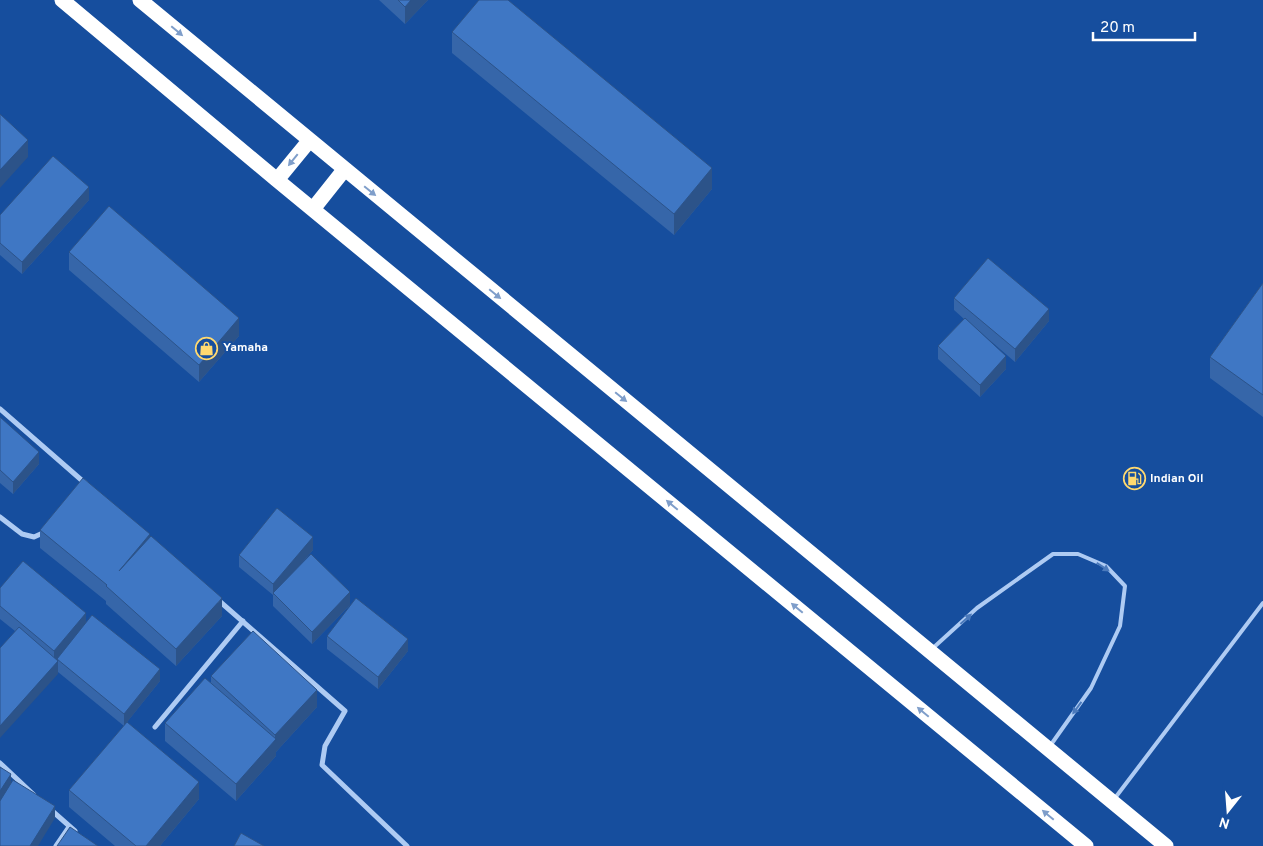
<svg xmlns="http://www.w3.org/2000/svg" width="1263" height="846" viewBox="0 0 1263 846" font-family="Overpass,sans-serif">
	<style>
		.lines { fill: none; stroke-linecap: round; stroke-linejoin: round }
		.lane { stroke: #aecbf3; stroke-width: 4 }
		.street { stroke: #aecbf3; stroke-width: 5 }
		.highway { stroke: #fff; stroke-width: 15 }
		.wall { fill: #3666a9 }
		.shaded-wall { fill: #2c5389 }
		.building { fill: #3f77c4; stroke: #2c5389 }
		.oneway { fill: #7f9eca }
		.oneway2 { fill: #4b7abc }
		.labels { text-anchor: middle; dominant-baseline: central; stroke-width: 4; stroke-linejoin: round; paint-order: stroke }
		.poi-label { font-size: 12px; font-weight: bold; fill: #fff; stroke: #164e9e; text-anchor: start }
	</style>
	<rect width="100%" height="100%" fill="#164e9e"/>
	<g class="lines">
		<path class="lane" d="M933,648L977,608L1053,554H1078L1106,566L1125,586L1120,626L1091,688L1050,746
			M1115,798L1263,603"/>
		<path class="street" d="M0,409L86,484
			M0,517L22,534L34,537L45,532
			M217,599L345,711L325,746L322,765L407,846
			M155,727L243,621
			M0,763L34,795
			M50,809L75,831
			M56,846L69,827"/>
		<path class="highway" d="M62,0L277,180L1086,846
			M140,0L1166,846
			M277,180L309,141
			M313,209L344,170"/>
	</g>
	<path class="wall" d="M379,0H428L405,24Z
		M452,32L712,189L674,235L452,53Z
		M89,200L22,274L0,255V215Z
		M69,252L239,336L199,382L69,270Z
		M1263,283V417L1210,378V357Z
		M954,298L1049,321L1015,362L972,325L1006,369L980,397L938,359V346L964,319L954,310Z
		M0,417L39,464L13,494L0,483Z
		M40,530L150,538L222,616L176,666L106,604V601L40,548Z
		M313,550L295,571L350,605L312,644L273,606V595L239,567V555Z
		M0,588L86,623L160,681L127,722L199,799L160,846H115L69,807V790L124,726L58,672V674L15,631L0,619Z
		M327,636L408,651L378,689L327,649Z
		M211,676L317,707L276,752V756L236,801L165,741V723L211,682Z"/>
	<path class="shaded-wall" d="M411,0H428L405,24V7Z
		M28,140V157L0,188V170Z
		M712,168V189L674,235V214Z
		M89,187V200L22,274V262Z
		M1049,309V321L1015,362V349Z
		M239,318V336L199,382V365Z
		M1006,356V369L980,397V385Z
		M39,452V464L13,494V482Z
		M150,534V551L119,571Z
		M313,537V550L274,595L273,594V584Z
		M350,592V605L312,644V632Z
		M222,598V616L176,666V649Z
		M86,613V625L54,663V651Z
		M408,639V651L378,689V677Z
		M58,661V674L0,738V726Z
		M160,669V681L124,726V714Z
		M317,690V707L276,752V756L236,801V784L275,740V735Z
		M11,774V786L0,804V791Z
		M199,782V799L160,846H146Z
		M55,806V818L38,846H30Z"/>
	<path class="building" d="M398,0H411L405,7Z
		M479,0H508L712,168L674,214L452,32Z
		M0,114L28,140L0,170Z
		M53,156L89,187L22,262L0,243V215Z
		M109,206L239,318L199,365L69,252Z
		M988,258L1049,309L1015,349L954,298Z
		M1263,283V395L1210,357Z
		M965,318L1006,356L980,385L938,346Z
		M0,417L39,452L13,482L0,470Z
		M83,478L150,534L119,571L151,536L222,598L176,649L106,586L107,585L40,530Z
		M277,508L313,537L273,584L239,555Z
		M311,554L350,592L312,632L273,593Z
		M23,561L86,613L54,651L0,606V588Z
		M356,598L408,639L378,677L327,636Z
		M92,615L160,669L124,714L57,659Z
		M19,627L58,661L0,726V648Z
		M253,631L317,690L275,735L211,676Z
		M205,678L276,739L236,784L165,723Z
		M127,722L199,782L146,846H136L69,790Z
		M0,767L11,774L0,791Z
		M13,780L55,806L30,846H0V801Z
		M70,827L98,846H57Z
		M241,833L264,846H234Z"/>
	<defs><path id="oneway-solid" d="M-6-.8H1V-3.2L6.5 0L1 3.2V.8H-6Z" transform="scale(1.25)"/></defs>
	<g class="oneway">
		<use href="#oneway-solid" transform="translate(177 31) rotate(40)"/>
		<use href="#oneway-solid" transform="translate(293 160) rotate(129)"/>
		<use href="#oneway-solid" transform="translate(370 191) rotate(39)"/>
		<use href="#oneway-solid" transform="translate(495 294) rotate(39)"/>
		<use href="#oneway-solid" transform="translate(621 397) rotate(39)"/>
		<use href="#oneway-solid" transform="translate(672 505) rotate(-140)"/>
		<use href="#oneway-solid" transform="translate(797 608) rotate(-140)"/>
		<use href="#oneway-solid" transform="translate(923 712) rotate(-140)"/>
		<use href="#oneway-solid" transform="translate(1048 815) rotate(-140)"/>
	</g>
	<g class="oneway2">
		<use href="#oneway-solid" transform="translate(1103 567) rotate(33)"/>
		<use href="#oneway-solid" transform="translate(966 619) rotate(-42)"/>
		<use href="#oneway-solid" transform="translate(1077 708) rotate(126)"/>
	</g>
	<defs>
		<symbol id="shop-ring" viewBox="-11 -11 22 22"><circle r="9.5" fill="#164e9e" stroke="#ffd970" stroke-width="1.5"/><path d="M-5-2.5h2.3a2.7 3.5 0 0 1 5.4 0H5L5.5 6h-11ZM-1.5-2.5h3a1.5 2.3 0 0 0-3 0Z" fill="#ffd970"/></symbol>
		<symbol id="fuel-ring" viewBox="-11 -11 22 22"><circle r="9.5" fill="#164e9e" stroke="#ffd970" stroke-width="1.5"/><path d="M-5.5-6h7V0h2V4h1.3V-2.5L3-4.5l.8-.8L6-3V5H2.5V1h-1V6h-7ZM-4.2-4.7v3.2H.2V-4.7Z" fill="#ffd970"/></symbol>
	</defs>
	<g fill-rule="evenodd">
		<use href="#shop-ring" x="194" y="336" width="25" height="25"/>
		<use href="#fuel-ring" x="1122" y="466" width="25" height="25"/>
	</g>
	<g class="labels">
		<g class="poi-label">
			<text x="223" y="348">Yamaha</text>
			<text x="1150" y="479">Indian Oil</text>
		</g>
	</g>
	<g transform="translate(1228 811) rotate(197)" stroke="#164e9e" stroke-width="4" paint-order="stroke">
	<path d="M0-4L9 19L0 12L-9 19Z" fill="#ffffff"/>
	<text y="-8" font-size="14" font-weight="bold" text-anchor="middle" fill="#ffffff">N</text>
	</g>
	<path d="M1093 32v8h102v-8" fill="none" stroke="#ffffff" stroke-width="2.5"/>
	<text x="1100" y="32" font-size="15" fill="#ffffff" stroke="#164e9e" stroke-width="4" paint-order="stroke">20 m</text>
</svg>
